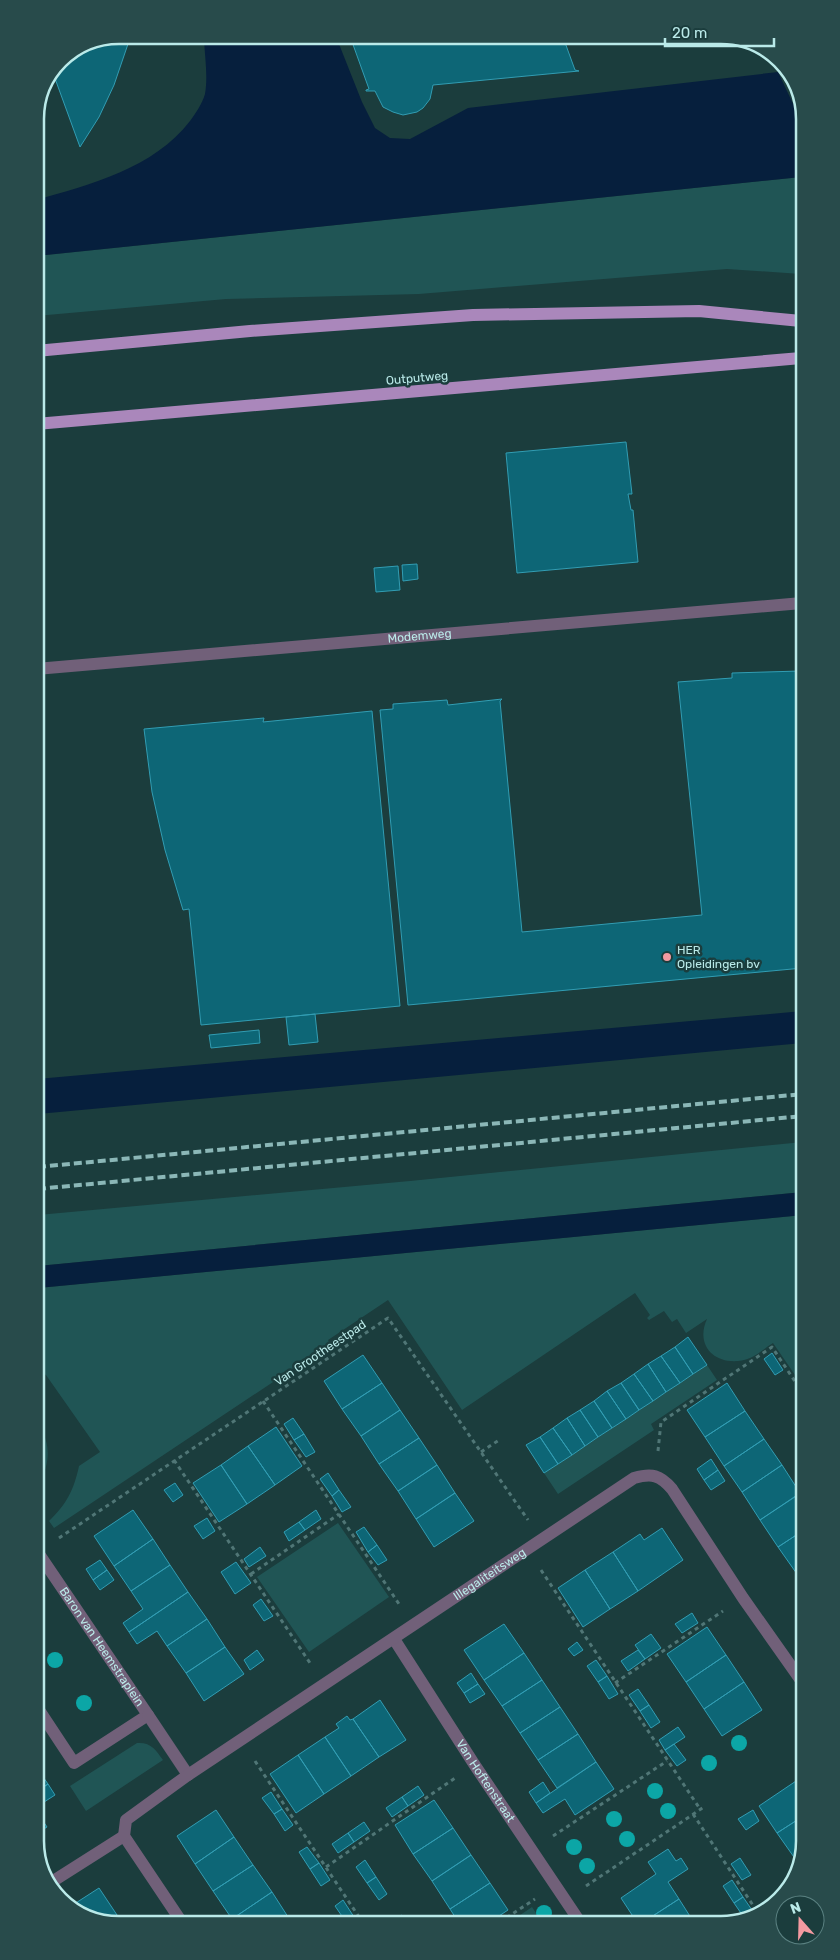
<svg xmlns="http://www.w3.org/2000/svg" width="840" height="1960" viewBox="0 0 840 1960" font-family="Rubik,sans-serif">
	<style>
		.green { fill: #205555 }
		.water { fill: #061f3d }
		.building { fill: #0d6676; stroke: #329db3 }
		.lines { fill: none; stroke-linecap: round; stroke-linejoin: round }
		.path { stroke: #507676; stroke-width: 3; stroke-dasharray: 4 4; stroke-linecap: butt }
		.service { stroke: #716079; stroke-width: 12 }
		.minor { stroke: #716079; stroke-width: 12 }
		.primary { stroke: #aa87bb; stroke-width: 12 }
		.rail { stroke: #8bb7b7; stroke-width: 4; stroke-dasharray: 8 4; stroke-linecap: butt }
		.tree { fill: #0ca6a6 }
		.poi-dot { fill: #f49aa1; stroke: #1b3d3d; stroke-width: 2 }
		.labels { text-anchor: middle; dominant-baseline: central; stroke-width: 5; stroke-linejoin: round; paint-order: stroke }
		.street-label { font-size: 12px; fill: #baeae9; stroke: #1b3d3d }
		.poi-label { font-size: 12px; fill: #baeae9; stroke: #1b3d3d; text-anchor: start }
		.rim { fill: none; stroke: #baeae9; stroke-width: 2.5 }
	</style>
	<rect width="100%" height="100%" fill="#1b3d3d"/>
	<path class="green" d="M801,177V274L727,269L419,294L226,299L36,316V256Z
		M803,1142V1192L38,1266V1215L410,1181Z
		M803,1215L804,1388L773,1343C766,1347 758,1355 750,1358C722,1369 693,1350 707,1319L686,1333L677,1319L672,1322L664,1311L649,1320L647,1318L650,1315L635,1293L462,1410L388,1300L328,1340L330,1344L54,1528L49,1521C66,1505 74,1490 79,1466L100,1452L46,1375L38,1370V1288Z
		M707,1365L717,1380L651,1424L654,1430L558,1494L544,1473Z
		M38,1425C52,1443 50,1466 38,1485Z
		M338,1523L389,1597L309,1652L257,1577Z
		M137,1743C151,1742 156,1750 163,1760L86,1811L70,1786Z
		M532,1907L542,1922H510Z"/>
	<path class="water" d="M337,39L362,102L375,128L390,138L410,139L468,108L778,72L796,110L801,111V177L36,256L35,200C90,185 154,168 190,121C196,113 202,104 205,94C208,77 205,58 204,40Z
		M803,1011V1043L38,1114L37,1079Z
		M803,1192V1215L38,1288V1266Z"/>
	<path class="building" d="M563,37L575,70L579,71L433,85L430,99L423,108L417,112L403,115L393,112L383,107L375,91H366V90L369,89L351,39Z
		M87,41H129L114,85L99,117L80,147L53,73L60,59Z
		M626,442L632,494H628L631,510H633L638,562L517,573L506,453Z
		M417,564L418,579L403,581L402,565Z
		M398,566L400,590L376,592L374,568Z
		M800,671L802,696L803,968L408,1005L380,710L393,709V704L447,700L448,705L502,699L500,701L522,932L702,915L678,682L732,678V673Z
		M372,711L400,1006L201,1025L189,909L183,910L165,850L152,792L144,729L264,718L263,722Z
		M315,1014L318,1042L289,1045L286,1017Z
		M259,1030L260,1043L211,1048L209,1035Z
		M688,1337L707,1365L693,1374L675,1347Z
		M675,1347L693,1374L680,1383L661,1356Z
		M772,1353L783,1370L775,1375L764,1359Z
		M363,1355L382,1383L342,1409L324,1381Z
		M661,1356L680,1383L666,1392L648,1364Z
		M648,1364L666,1392L653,1401L634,1374Z
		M634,1374L653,1401L639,1410L621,1383Z
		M382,1383L400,1410L361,1436L342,1409Z
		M621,1383L639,1410L626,1419L607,1391Z
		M727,1383L745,1411L705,1437L687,1410Z
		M607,1391L626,1419L612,1428L594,1401Z
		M594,1401L612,1428L598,1437L580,1410Z
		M400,1410L419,1438L379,1464L361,1436Z
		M580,1410L598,1437L585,1446L567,1418Z
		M745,1411L764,1439L724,1466L705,1437Z
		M293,1418L304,1434L294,1440L284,1424Z
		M567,1418L585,1446L572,1455L553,1428Z
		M276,1427L302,1466L275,1485L248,1446Z
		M553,1428L572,1455L558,1464L540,1437Z
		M304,1434L315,1452L306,1457L294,1440Z
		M540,1437L558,1464L544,1473L526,1445Z
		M419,1438L437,1465L398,1491L379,1464Z
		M764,1439L782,1465L742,1492L724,1466Z
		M248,1446L275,1485L247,1504L221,1465Z
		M711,1459L718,1470L704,1480L697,1469Z
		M221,1465L247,1504L219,1522L193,1483Z
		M437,1465L455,1493L416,1519L398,1491Z
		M782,1465L800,1493L760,1520L742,1492Z
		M718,1470L725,1481L711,1490L704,1480Z
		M328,1473L339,1490L332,1496L320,1479Z
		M175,1483L183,1495L173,1502L164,1490Z
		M339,1490L351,1507L342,1512L332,1496Z
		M804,1491V1530L778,1547L760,1520Z
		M455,1493L474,1521L434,1547L416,1519Z
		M133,1510L153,1539L114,1566L94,1536Z
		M316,1510L321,1519L305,1530L299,1522Z
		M207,1518L215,1531L203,1539L194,1526Z
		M299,1522L305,1530L289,1541L284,1532Z
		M364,1527L377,1545L368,1552L356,1532Z
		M662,1528L683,1560L638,1591L613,1552L640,1534L644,1540Z
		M804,1530V1569L797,1574L778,1547Z
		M153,1539L170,1565L131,1591L114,1566Z
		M377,1545L387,1560L378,1565L368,1552Z
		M260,1547L266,1556L249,1567L244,1559Z
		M613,1552L638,1591L610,1609L585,1570Z
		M100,1560L107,1570L93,1580L86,1569Z
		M236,1562L251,1583L235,1594L221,1572Z
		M170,1565L188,1592L129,1632L123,1623L143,1609L131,1591Z
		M804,1569V1585L797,1574Z
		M107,1570L114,1580L100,1590L93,1580Z
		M585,1570L610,1609L583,1627L558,1588Z
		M188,1592L207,1619L167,1646L157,1631L137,1644L129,1632Z
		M261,1599L273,1616L264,1621L253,1605Z
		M692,1613L698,1623L682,1633L675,1624Z
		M207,1619L225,1647L186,1673L167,1646Z
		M504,1624L524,1653L484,1680L464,1650Z
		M707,1627L726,1655L686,1682L667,1654Z
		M651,1634L661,1648L645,1659L635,1645Z
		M577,1642L583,1650L574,1656L568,1649Z
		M225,1647L244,1674L204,1701L186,1673Z
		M257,1650L264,1660L250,1670L244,1660Z
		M638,1650L645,1659L628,1671L621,1661Z
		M524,1653L542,1680L502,1706L484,1680Z
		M726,1655L744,1682L704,1709L686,1682Z
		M596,1660L607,1676L598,1682L587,1666Z
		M471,1673L478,1684L464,1693L457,1683Z
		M607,1676L618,1694L609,1699L598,1682Z
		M542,1680L560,1707L520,1733L502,1706Z
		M744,1682L762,1710L722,1736L704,1709Z
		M478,1684L485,1694L470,1703L464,1693Z
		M638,1689L649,1705L640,1711L629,1695Z
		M380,1700L406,1740L379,1757L353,1719Z
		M649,1705L660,1722L651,1728L640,1711Z
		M560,1707L578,1734L538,1760L520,1733Z
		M347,1716L350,1720L353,1719L379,1757L351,1776L325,1737L339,1728L336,1724Z
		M678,1727L685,1737L665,1750L659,1740Z
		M578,1734L596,1762L557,1788L538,1760Z
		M325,1737L351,1776L324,1794L298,1755Z
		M674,1744L686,1760L677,1766L665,1750Z
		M298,1755L324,1794L296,1813L270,1774Z
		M596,1762L614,1789L575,1815L565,1799L543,1813L536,1803Z
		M41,1774L48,1784L39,1790V1775Z
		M799,1779L805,1788V1815L777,1833L759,1806Z
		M543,1782L550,1793L536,1803L529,1792Z
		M48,1784L55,1795L41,1804L39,1802V1790Z
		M418,1786L424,1795L408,1806L402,1797Z
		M271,1792L282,1809L274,1814L262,1798Z
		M402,1797L408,1806L392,1817L386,1808Z
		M434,1800L453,1828L413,1854L395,1825Z
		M282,1809L293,1825L285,1831L274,1814Z
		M216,1810L234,1837L195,1864L177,1836Z
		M753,1810L759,1821L746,1830L738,1819Z
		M39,1815L47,1827L39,1832Z
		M805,1815V1841L799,1858L796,1860L777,1833Z
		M364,1822L370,1831L354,1842L348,1833Z
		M453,1828L471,1855L432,1881L413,1854Z
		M348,1833L354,1842L338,1853L332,1844Z
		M234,1837L253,1865L213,1891L195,1864Z
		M307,1847L319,1863L310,1869L299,1852Z
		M668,1849L676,1861L681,1858L688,1869L668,1882L679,1899L645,1921H636L621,1898L656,1874L648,1862Z
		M471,1855L490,1883L450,1909L432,1881Z
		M740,1858L751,1875L742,1880L731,1864Z
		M365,1860L376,1877L367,1883L356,1867Z
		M319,1863L330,1880L321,1886L310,1869Z
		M253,1865L272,1892L232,1919L213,1891Z
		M376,1877L387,1894L379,1900L367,1883Z
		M732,1880L743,1897L734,1903L723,1886Z
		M490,1883L508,1910L490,1922L459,1923L450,1909Z
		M99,1888L117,1915L106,1922L68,1908Z
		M272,1892L290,1920L284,1924H235L232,1919Z
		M743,1897L754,1913L745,1919L734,1903Z
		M679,1899L693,1921H645Z
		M343,1900L354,1917L346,1922L335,1906Z
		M117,1915L123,1925H113L106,1922Z
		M402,1915L407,1923H394L393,1921Z
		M354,1917L359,1923H346V1922Z"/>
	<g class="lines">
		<path class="path" d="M263,1401L399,1604
			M658,1451L661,1422L772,1347L804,1395
			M481,1452L499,1440
			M174,1460L310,1663
			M59,1538L388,1318L528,1520
			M541,1570L700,1809
			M251,1574L339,1514
			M615,1683L723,1611
			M255,1761L363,1923
			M693,1814L758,1913
			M553,1836L667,1761
			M326,1867L455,1778
			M586,1886L704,1807
			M500,1922L535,1899"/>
		<path class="service" d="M50,1883L124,1836"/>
		<g class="minor">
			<path id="s1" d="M36,669L802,603"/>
			<path id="s2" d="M39,1554L148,1715L74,1763L39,1710"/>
			<path id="s3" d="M394,1639L474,1764L580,1922"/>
			<path d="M148,1715L188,1775"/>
			<path id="s4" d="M183,1924L124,1836L126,1820L188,1775L634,1478C652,1473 660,1475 672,1489L743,1598L805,1686"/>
		</g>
		<path class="primary" d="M36,351L250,331L473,315L699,311L801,321
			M36,424L801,358"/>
		<path class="rail" d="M38,1167L803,1094
			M38,1189L803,1116"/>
	</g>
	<g class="tree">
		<circle cx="55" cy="1660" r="8"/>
		<circle cx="84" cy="1703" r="8"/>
		<circle cx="739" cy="1743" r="8"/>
		<circle cx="709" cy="1763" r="8"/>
		<circle cx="655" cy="1791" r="8"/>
		<circle cx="668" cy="1811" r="8"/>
		<circle cx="614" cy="1819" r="8"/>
		<circle cx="627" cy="1839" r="8"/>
		<circle cx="574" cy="1847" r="8"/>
		<circle cx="587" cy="1866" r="8"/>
		<circle cx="544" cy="1913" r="8"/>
	</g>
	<circle class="poi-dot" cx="667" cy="957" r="5"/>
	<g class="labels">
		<g class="street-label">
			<text transform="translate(417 378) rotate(-5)">Outputweg</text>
			<text stroke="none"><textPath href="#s1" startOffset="385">Modemweg</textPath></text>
			<text transform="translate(320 1353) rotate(-34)">Van Grootheestpad</text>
			<text stroke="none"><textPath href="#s4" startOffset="561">Illegaliteitsweg</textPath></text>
			<text stroke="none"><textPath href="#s2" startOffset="112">Baron van Heemstraplein</textPath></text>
			<text stroke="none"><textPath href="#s3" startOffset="169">Van Hoftenstraat</textPath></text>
		</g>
		<g class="poi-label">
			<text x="677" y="950">HER<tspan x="677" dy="14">Opleidingen bv</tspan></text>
		</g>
	</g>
	<path d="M0 0H840V1960H0ZM119 44H721A75 75 0 0 1 796 119V1841A75 75 0 0 1 721 1916H119A75 75 0 0 1 44 1841V119A75 75 0 0 1 119 44Z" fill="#284b4b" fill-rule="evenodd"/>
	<path class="rim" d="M119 44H721A75 75 0 0 1 796 119V1841A75 75 0 0 1 721 1916H119A75 75 0 0 1 44 1841V119A75 75 0 0 1 119 44Z"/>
	<g transform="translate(800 1920) rotate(340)"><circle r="24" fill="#1b3d3d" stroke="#5b8282"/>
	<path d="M0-4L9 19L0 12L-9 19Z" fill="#f49aa1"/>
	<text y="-8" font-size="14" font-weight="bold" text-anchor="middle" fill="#baeae9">N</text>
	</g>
	<path d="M665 38v8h109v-8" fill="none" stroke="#baeae9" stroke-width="2.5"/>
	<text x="672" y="38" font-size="15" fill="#baeae9" stroke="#1b3d3d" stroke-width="4" paint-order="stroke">20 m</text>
</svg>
